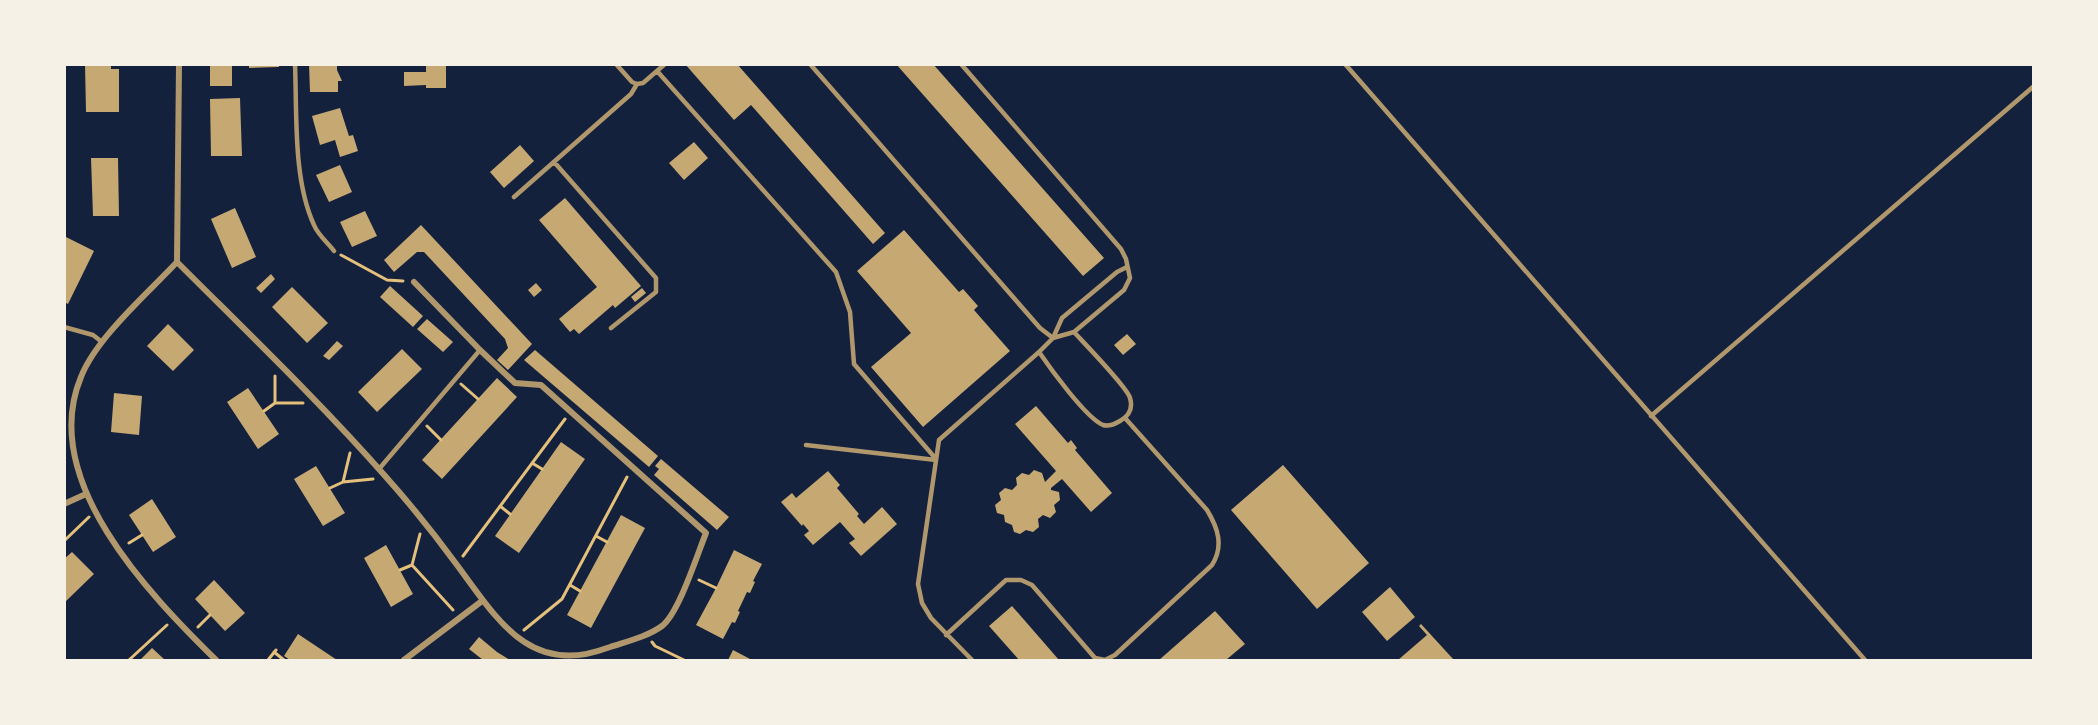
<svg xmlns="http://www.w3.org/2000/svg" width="2098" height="725" viewBox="0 0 2098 725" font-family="'Fira Sans Condensed',sans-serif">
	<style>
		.building { fill: #c6a872 }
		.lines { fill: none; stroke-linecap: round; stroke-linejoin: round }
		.path { stroke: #e5c07b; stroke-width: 3 }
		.service { stroke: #b1986c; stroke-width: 4.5 }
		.minor { stroke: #b1986c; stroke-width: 6 }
	</style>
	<rect width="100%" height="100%" fill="#14213d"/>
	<path class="building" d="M85,64H111V69H119V112H86Z
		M210,64H232V86H210Z
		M249,64H279V67L249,68Z
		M309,64H337V70L342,81H338V92H310Z
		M426,64H446V88H426V85L404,86V72H426Z
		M685,64H737L885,233L873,244L751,105L734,120Z
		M896,64H933L1104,258L1083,276Z
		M240,98L242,156H211L210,99Z
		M340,108L349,136L353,135L358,151L340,157L335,140L320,145L312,116Z
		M694,142L708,158L684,180L669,163Z
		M520,145L534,161L504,188L490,172Z
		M91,158H118L119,216H93Z
		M340,165L352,192L329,202L316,175Z
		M565,198L641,286L615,308L613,305L579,334L574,329L570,332L559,319L597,287L539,220Z
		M235,208L256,257L232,268L211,219Z
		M365,211L377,236L352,247L340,222Z
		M421,225L532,344L508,370L497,360L508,348L505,339L424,252H417L394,272L384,260Z
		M904,230L959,292L963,289L978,306L974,310L1010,351L923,427L871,367L911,333L857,271Z
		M66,237L94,251L68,304L64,302Z
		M271,274L275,279L261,293L256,288Z
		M536,283L542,290L534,297L528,290Z
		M390,286L423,316L413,327L380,297Z
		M292,287L328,323L307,343L272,307Z
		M642,288L646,293L635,302L631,297Z
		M427,319L453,342L443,352L417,329Z
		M168,324L194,350L173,371L147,346Z
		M1127,334L1136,344L1123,355L1114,345Z
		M337,341L343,346L329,360L323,356Z
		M402,349L422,369L377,412L358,392Z
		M535,350L658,456L649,467L524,360Z
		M497,378L517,397L442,479L422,460Z
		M248,388L279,434L258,449L227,402Z
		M114,393L142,396L139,435L111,432Z
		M1036,406L1068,443L1071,440L1077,448L1075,450L1112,493L1091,512L1062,479L1051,488V490L1059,492L1060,500L1054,505L1056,512L1050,518L1043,515L1038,519L1039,527L1033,532L1026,530L1020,534L1014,532L1012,525L1005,522L1004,515L997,513L995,505L1001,500L999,493L1005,488L1012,490L1017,485L1016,478L1022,473L1029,475L1034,470L1042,473L1045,482L1056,471L1015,424Z
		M561,442L585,459L519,553L495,536Z
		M661,459L729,517L717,530L654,475L659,469L655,466Z
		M1283,465L1369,563L1317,609L1231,510Z
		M316,466L345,513L323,526L294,479Z
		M828,471L840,485L837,488L859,514L857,516L864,524L882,507L897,524L861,556L849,543L855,539L840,522L813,545L804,535L809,531L803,524L802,526L781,502L792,493L796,498Z
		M152,499L176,537L153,552L129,515Z
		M621,515L645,528L591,628L567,615Z
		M386,545L413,594L391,607L364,558Z
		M734,550L762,564L753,581L755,582L750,593L747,592L738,611L740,612L735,623L732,622L723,639L696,625L716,588Z
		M72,552L94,574L64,603V559Z
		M214,580L245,613L225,631L195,599Z
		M1390,587L1415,617L1387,641L1362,612Z
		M1012,606L1059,660H1019L989,626Z
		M1215,611L1245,644L1226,660H1159Z
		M1421,624L1454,660H1398L1427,635L1419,626Z
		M298,634L337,660H290L284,656Z
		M479,637L497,652L510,660H483L469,649Z
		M152,648L165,660H140Z
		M733,650L752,660H728Z"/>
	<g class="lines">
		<path class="path" d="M341,255L387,280L403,281
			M461,384L478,399
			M275,403H303
			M264,411L275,403V376
			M427,426L441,440
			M532,463L542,469
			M343,482L350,453
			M330,488L343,482L373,479
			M500,506L510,514
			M596,536L607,542
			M64,541L89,517
			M129,543L142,535
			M463,556L565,419
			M412,565L420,534
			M400,570L412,565L453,610
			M699,580L716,588
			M570,585L580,591
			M198,627L210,615
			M524,630L562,599L627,477
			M652,642L655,646L684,660
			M274,652L284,660
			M129,660L167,625
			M268,660L276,650"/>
		<path class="service" d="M295,64C297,114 293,180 314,225C318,235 328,243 334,251
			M616,64L632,82L637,84
			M810,64L1040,328L1053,338L1074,332L1124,290L1130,278L1126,259L1121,249L961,64
			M1345,64L1865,660
			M657,71L836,272L850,312L854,364L936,459
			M555,163L656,278V292L611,328
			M514,197L631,94L637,84L643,83L665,64
			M64,327L93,335L102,342
			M1039,352C1050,368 1086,418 1103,425C1109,427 1115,424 1120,421C1129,416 1133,408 1130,398C1128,388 1083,342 1074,332
			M1651,416L2034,86
			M806,445L936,460
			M379,469L480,350
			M946,635L1006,580H1021L1032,585L1095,658L1105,660L1115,655L1212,565C1224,546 1218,528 1207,510L1125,418
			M972,660L931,618L922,603L918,584L939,440L1039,352L1053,338L1062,318L1117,272L1127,267"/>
		<path class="minor" d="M179,64L177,262C248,333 320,402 386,477C411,505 435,535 457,565C497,619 530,677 607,648C624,642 647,637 662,626C679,613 697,555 706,533L541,385L515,383L480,350L414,282
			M177,262C148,293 96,338 81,377C38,480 149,594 216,660
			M64,504L86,494
			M404,660L482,601"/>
	</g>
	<rect width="2098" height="725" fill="none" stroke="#f6f1e7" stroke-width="132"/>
</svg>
